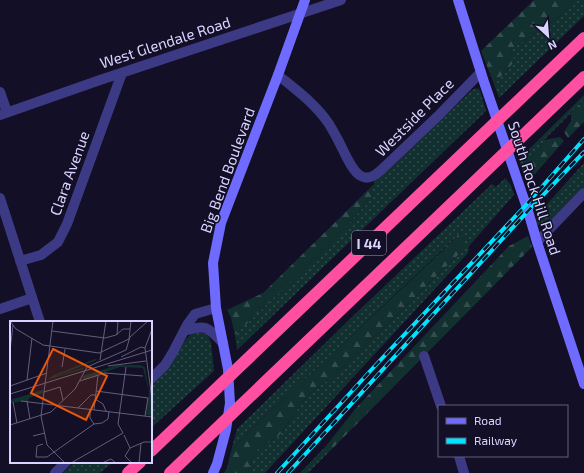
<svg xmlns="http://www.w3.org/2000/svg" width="584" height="473" viewBox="0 0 584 473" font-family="'Exo 2',sans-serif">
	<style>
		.grass { fill: url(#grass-dots) }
		.forest { fill: url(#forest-firs) }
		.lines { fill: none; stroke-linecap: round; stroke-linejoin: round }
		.street { stroke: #3d3a85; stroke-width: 10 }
		.secondary { stroke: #6f6bff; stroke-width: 10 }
		.highway { stroke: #ff4fa3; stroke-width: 12 }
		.rail-casing { stroke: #00e5ff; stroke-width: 4 }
		.rail { stroke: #130f26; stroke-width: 2.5; stroke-dasharray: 8; stroke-linecap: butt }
		.labels { text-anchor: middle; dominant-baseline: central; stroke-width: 3; stroke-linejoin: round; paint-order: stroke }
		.shield { fill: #130f26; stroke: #9e99be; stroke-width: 1 }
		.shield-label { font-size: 14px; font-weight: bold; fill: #d9d4ff }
		.street-label { font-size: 15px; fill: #d9d4ff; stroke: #130f26 }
		.inset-road { fill: none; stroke: #625e7d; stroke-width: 1 }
		.view { fill: #e8590c; fill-opacity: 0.15; stroke: #e8590c; stroke-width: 2 }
		.inset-edge { fill: none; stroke: #d9d4ff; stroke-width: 2 }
	</style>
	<defs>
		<pattern id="grass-dots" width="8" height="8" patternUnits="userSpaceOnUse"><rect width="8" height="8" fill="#12302f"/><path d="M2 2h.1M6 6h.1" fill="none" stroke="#344d4e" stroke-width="1.8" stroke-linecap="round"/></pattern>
		<pattern id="forest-firs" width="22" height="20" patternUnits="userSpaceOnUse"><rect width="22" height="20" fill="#12302f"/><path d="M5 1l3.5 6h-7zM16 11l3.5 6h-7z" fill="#344d4e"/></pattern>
	</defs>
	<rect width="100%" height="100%" fill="#130f26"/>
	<path class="grass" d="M579,0H584V16L499,98L494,84L515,61L510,50L559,17Z
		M477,88L480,90L486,111L237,350L235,335L328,246L374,196L368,190L374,184L375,180L384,174L394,165L472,90Z
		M584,95V100L544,140L541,147L521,167L519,159Z
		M584,163V187L549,224C538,229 534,224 538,214Z
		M505,178L511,185L514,195L469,246L468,253L265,473H248L253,457L258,449L278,437L308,395L336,374L463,250L461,232L341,346L267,414L231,451L237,429L354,315L492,184L496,187Z
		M193,332L204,333L208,336L211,342L214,371L151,428V385C155,381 161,376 164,371C174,358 181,343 193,332Z
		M326,446L329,452L308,473H300Z
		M74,462H113L100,473H63Z"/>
	<path class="forest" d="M534,0H579L559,17L510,50L515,61L494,84L481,51Z
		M584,100V122L568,138L564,132L571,121V113Z
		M560,137L564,141L527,183L521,167L541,147L544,140Z
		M368,190L374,196L328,246L235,335L231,318L227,310L263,293Z
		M461,232L466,238L463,250L336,374L308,395L278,437L258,449L253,457L248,473H224L227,468L231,451L267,414L341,346L439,254Z
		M528,236L532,247L329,452L326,446L356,408L509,246Z"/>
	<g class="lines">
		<path class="street" d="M278,75C296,90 316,104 329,124C332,129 335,134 338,140C343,149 352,172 361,176C368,180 374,176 380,171L440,114L481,72
			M0,92L7,112
			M0,115L100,80L341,0
			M0,198L40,322
			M537,242L584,193
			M20,261L41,255L58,242L67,224L122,73
			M0,309L32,298
			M184,331C207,324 207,327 223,343
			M424,356L441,406
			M151,379L165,365L173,352L187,325L195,314L216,308
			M459,456L464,473
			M55,473L66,462"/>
		<path class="secondary" d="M458,0L484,82L528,211L537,242L584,384
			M213,473L217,464L226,430L230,403L228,369L216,308L213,263L221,223L278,75L305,0"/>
		<path class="highway" d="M151,451L584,38
			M128,473L140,462
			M170,473L584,77"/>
		<defs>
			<path id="rail" d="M277,473L373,368L526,205L584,139
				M288,473L528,211L584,152"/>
		</defs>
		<use href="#rail" class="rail-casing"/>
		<use href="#rail" class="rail"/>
	</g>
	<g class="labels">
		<rect class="shield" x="352" y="231" width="34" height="24" rx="3"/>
		<g class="shield-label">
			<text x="369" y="243">I 44</text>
		</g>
		<g class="street-label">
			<text transform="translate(165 42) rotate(-18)">West Glendale Road</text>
			<text transform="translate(414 117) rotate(-45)">Westside Place</text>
			<text transform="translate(227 170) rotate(-70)">Big Bend Boulevard</text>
			<text transform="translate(69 173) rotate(-70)">Clara Avenue</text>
			<text transform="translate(535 188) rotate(72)">South Rock Hill Road</text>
		</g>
	</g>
	<g transform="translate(10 321)">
		<rect width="142" height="142" fill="#130f26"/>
		<path d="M85,38L87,39L44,56L75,46L73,48L37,59L44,54ZM108,44H130L135,46L139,70L142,63V95L136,94L139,71L133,47L110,46L73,59V55Z" fill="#12302f"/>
		<path d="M33,69V72L19,77L18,80L0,82V79Z" fill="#12302f"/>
		<path class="inset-road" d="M0,0L6,8L33,24L89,32L119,18L121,0M43,0L31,95L37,124L55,142M142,8L135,27L142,78M42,10L95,17L106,14L113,8H120M107,14L108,0M0,30L3,4M111,36L131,26L135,27M90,39L96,0M98,45L136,40M52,46L55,28M17,59L22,17M70,60L95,52L133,55M0,65L37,52M86,70L138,77L135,95M34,71L50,66L53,79M0,73L142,29M85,78L93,83L96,90M11,80L142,96M17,80L20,98M3,81L7,102M68,87L81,74H86M80,88V97L84,103M84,89L88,54M0,104L41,91L65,68L77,46L116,29L120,16L138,0M113,112L108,103L116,46M114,114L120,127L115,135L122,142M23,115L35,112M33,123L27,125L26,136H37L84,103L92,102L98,98L99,91M120,127L134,121H142M61,142L113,112M92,142L101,138L106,142M129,142L131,122"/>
		<path class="view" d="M43,28L97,55L76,99L21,72Z"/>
		<rect width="142" height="142" class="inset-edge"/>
	</g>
	<rect x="438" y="405" width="130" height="52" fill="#130f26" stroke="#625e7d"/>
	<rect x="446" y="418" width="20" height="6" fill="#6f6bff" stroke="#625e7d"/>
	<text x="474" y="425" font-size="12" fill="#d9d4ff">Road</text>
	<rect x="446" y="438" width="20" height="6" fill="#00e5ff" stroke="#625e7d"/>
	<text x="474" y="445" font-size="12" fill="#d9d4ff">Railway</text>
	<g transform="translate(548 36) rotate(154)" stroke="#130f26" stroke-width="3" paint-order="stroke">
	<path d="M0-3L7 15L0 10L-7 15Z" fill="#d9d4ff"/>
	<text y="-6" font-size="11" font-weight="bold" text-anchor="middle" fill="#d9d4ff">N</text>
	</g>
</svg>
